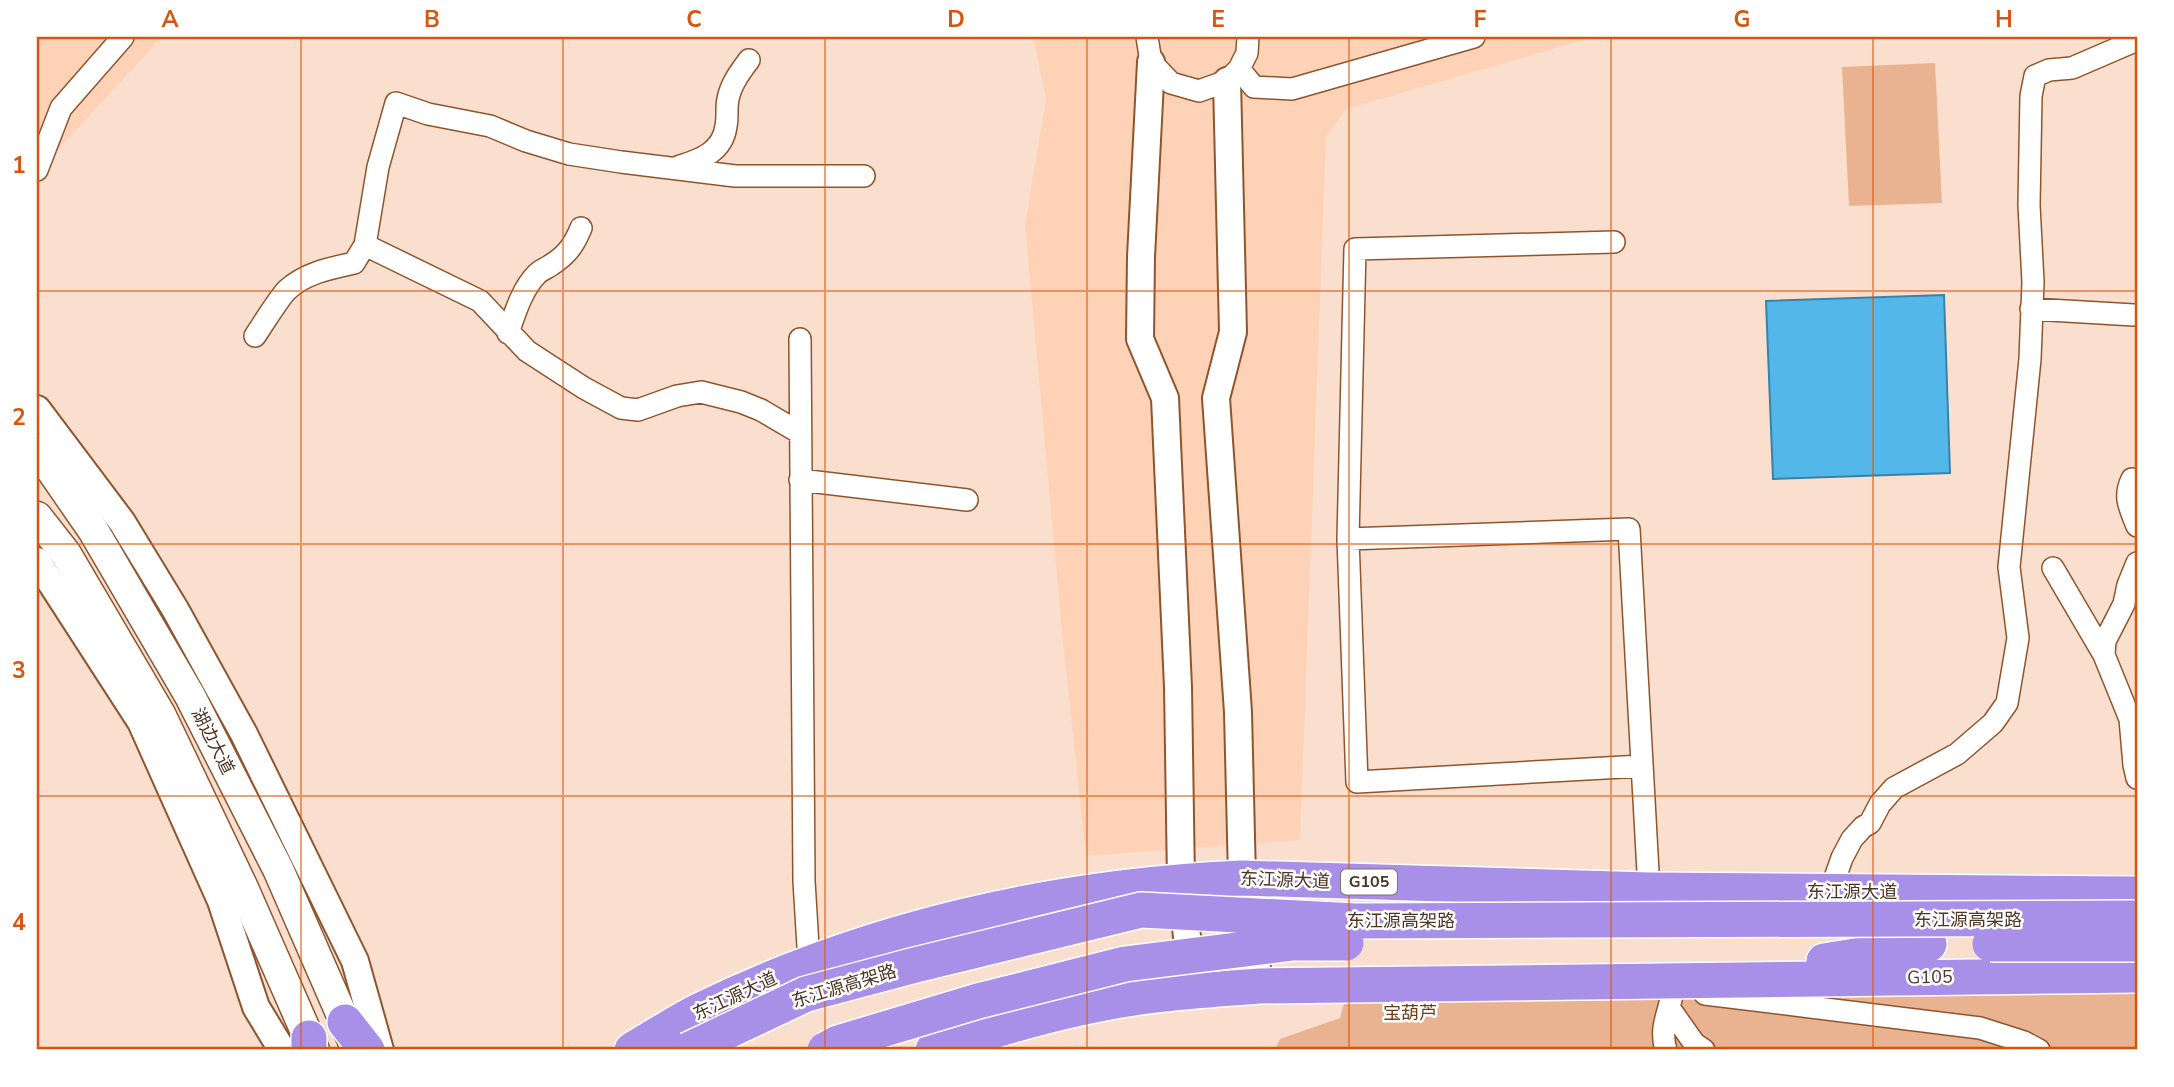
<svg xmlns="http://www.w3.org/2000/svg" width="2174" height="1087" viewBox="0 0 2174 1087" font-family="'Nunito Sans','Noto Sans SC',sans-serif">
	<style>
		.built { fill: #fed2b7 }
		.green { fill: #e9b391 }
		.building { fill: #53b7ea; stroke: #3882a8; stroke-width: 2 }
		.lines { fill: none; stroke-linecap: round; stroke-linejoin: round }
		.minor-casing { stroke: #8e552d; stroke-width: 24 }
		.tertiary-casing { stroke: #8e552d; stroke-width: 30 }
		.secondary-casing { stroke: #8e552d; stroke-width: 33 }
		.trunk-casing { stroke: #fff; stroke-width: 38 }
		.minor { stroke: #fff; stroke-width: 21 }
		.tertiary { stroke: #fff; stroke-width: 26 }
		.secondary { stroke: #fff; stroke-width: 30 }
		.trunk { stroke: #a88fe7; stroke-width: 35 }
		.trunk-bridge-casing { stroke: #fff; stroke-width: 38; stroke-linecap: butt }
		.trunk-bridge { stroke: #a88fe7; stroke-width: 35 }
		.grid { fill: none; stroke: #d9550e; stroke-width: 2; stroke-opacity: 0.55 }
		.labels { text-anchor: middle; dominant-baseline: central; stroke-width: 5; stroke-linejoin: round; paint-order: stroke }
		.shield { fill: #fff; stroke: #837165; stroke-width: 2 }
		.shield-label { font-size: 16px; font-weight: bold; fill: #4e3423 }
		.street-label { font-size: 18px; fill: #4e3423; stroke: #fff }
		.park-label { font-size: 18px; fill: #733e17; stroke: #fff }
		.neatline { fill: none; stroke: #d9550e; stroke-width: 2.5 }
		.grid-label { font-size: 23px; text-anchor: middle; font-weight: bold; fill: #d9550e }
	</style>
	<rect width="100%" height="100%" fill="#fadfcf"/>
	<path class="built" d="M37,37H162L37,172Z
		M1033,37H1594L1346,109L1326,137L1300,840L1086,856L1062,632L1025,225L1046,99Z"/>
	<path class="green" d="M1935,63L1942,203L1849,206L1842,67Z
		M1352,974L2137,981V1050H1275L1280,1039L1340,1018Z"/>
	<path class="building" d="M1944,295L1950,473L1773,479L1766,301Z"/>
	<g class="lines">
		<defs>
			<path id="minor" d="M1147,37L1151,62L1171,83L1199,91L1227,81L1239,69L1247,53L1248,37
				M1239,69L1254,87L1292,89L1474,37
				M680,166C701,160 723,151 726,126C728,117 726,107 728,99C731,84 740,72 749,60
				M37,170L61,108L123,37
				M1614,242L1355,249L1348,539L1357,782L1641,766
				M2031,309L2134,315
				M508,333C515,313 522,289 537,274C541,270 547,268 551,265C567,255 574,245 581,228
				M255,336C263,324 279,298 287,290C305,273 331,268 354,263L365,245
				M800,339L804,881L809,963
				M800,433L761,410L741,402L701,392L677,396L638,410L621,408L584,388L527,351L480,301L365,245L378,167L396,103L428,114L490,126L526,141L569,154L621,162L735,176H864
				M2132,479C2123,497 2130,508 2137,526
				M800,480L967,500
				M1348,539L1629,529L1649,890
				M2137,563L2128,585L2124,604L2105,641L2104,655L2130,719L2134,765L2137,778
				M2053,568L2104,655
				M1830,892L1842,858L1852,839L1863,827L1870,823L1880,804L1894,788L1957,754L1993,723L2007,703L2018,638L2009,567L2030,359L2033,282L2029,205L2031,96L2035,76L2049,70L2072,68L2137,40
				M1705,994L1980,1028L2024,1042L2039,1050
				M1670,1009L1694,1043L1704,1050
				M1666,1050C1659,1027 1669,1014 1673,990"/>
			<path id="tertiary" d="M1151,62L1141,257L1140,339L1165,398L1178,687L1181,881L1191,974
				M1227,81L1233,332L1216,398L1238,712L1242,878L1260,986
				M37,409L122,522L175,609L244,734L355,961L380,1050
				M37,561L141,722L221,901L256,1007L282,1050"/>
			<path id="secondary" d="M37,449L93,530L190,696L278,869L354,1043
				M37,517L66,554L160,714L243,888L314,1050"/>
			<path id="trunk" d="M1824,961L1929,944
				M345,1022L367,1050
				M309,1038V1050
				M632,1050C654,1037 677,1022 701,1010C869,928 1055,886 1242,878L1649,890L2137,894
				M933,1050C989,1031 1046,1014 1104,1003C1155,993 1208,990 1260,986L2137,975"/>
		</defs>
		<use href="#minor" class="minor-casing"/>
		<use href="#tertiary" class="tertiary-casing"/>
		<use href="#secondary" class="secondary-casing"/>
		<use href="#trunk" class="trunk-casing"/>
		<use href="#minor" class="minor"/>
		<use href="#tertiary" class="tertiary"/>
		<use href="#secondary" class="secondary"/>
		<use href="#trunk" class="trunk"/>
		<defs>
			<path id="trunk-bridge" d="M1990,944H2137
				M688,1050L806,994L915,965L1141,910L1356,921L2137,918
				M825,1050L838,1043L978,1001L1125,964L1293,943H1346"/>
		</defs>
		<use href="#trunk-bridge" class="trunk-bridge-casing"/>
		<use href="#trunk-bridge" class="trunk-bridge"/>
	</g>
	<path class="grid" d="M301,37V1050M563,37V1050M825,37V1050M1087,37V1050M1349,37V1050M1611,37V1050M1873,37V1050M37,291H2137M37,544H2137M37,796H2137"/>
	<g class="labels">
		<rect class="shield" x="1341" y="869.5" width="56" height="25" rx="5"/>
		<g class="shield-label">
			<text x="1369" y="882">G105</text>
		</g>
		<g class="street-label">
			<text transform="translate(213 741) rotate(63)">湖边大道</text>
			<text transform="translate(1285 880) rotate(2)">东江源大道</text>
			<text x="1852" y="892">东江源大道</text>
			<text x="1968" y="920">东江源高架路</text>
			<text x="1401" y="921">东江源高架路</text>
			<text transform="translate(1930 977) rotate(-1)">G105</text>
			<text transform="translate(844 986) rotate(-17)">东江源高架路</text>
			<text transform="translate(735 996) rotate(-25)">东江源大道</text>
		</g>
		<g class="park-label">
			<text x="1410" y="1013">宝葫芦</text>
		</g>
	</g>
	<rect width="2174" height="1087" fill="none" stroke="#ffffff" stroke-width="77"/>
	<rect x="38" y="38" width="2098" height="1010" class="neatline"/>
	<g class="grid-label">
		<text x="170" y="27">A</text>
		<text x="432" y="27">B</text>
		<text x="694" y="27">C</text>
		<text x="956" y="27">D</text>
		<text x="1218" y="27">E</text>
		<text x="1480" y="27">F</text>
		<text x="1742" y="27">G</text>
		<text x="2004" y="27">H</text>
		<text x="19" y="173">1</text>
		<text x="19" y="425">2</text>
		<text x="19" y="678">3</text>
		<text x="19" y="930">4</text>
	</g>
</svg>
